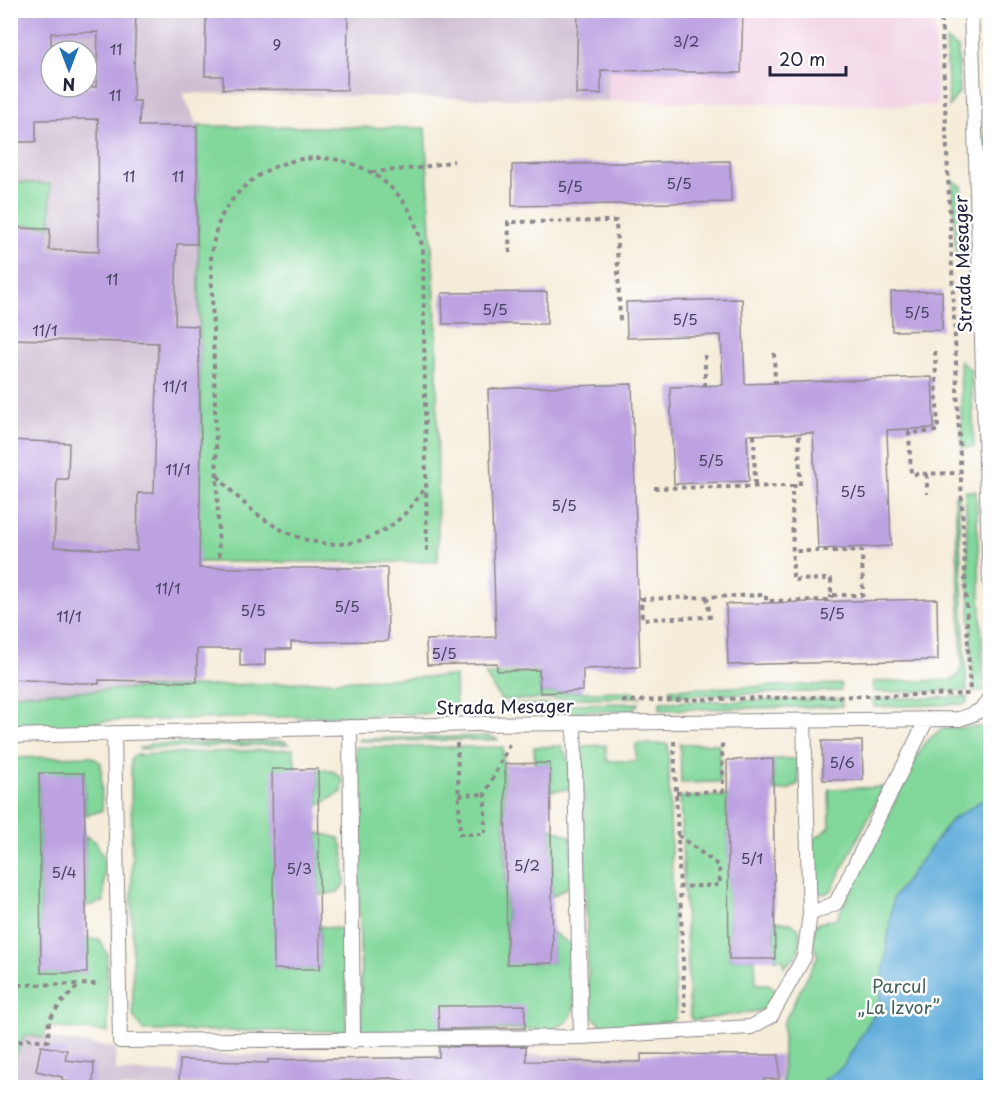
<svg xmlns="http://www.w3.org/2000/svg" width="1001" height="1098" viewBox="0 0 1001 1098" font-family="'Playpen Sans',sans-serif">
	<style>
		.built { fill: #f1d0e3 }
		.industrial { fill: #cebed1; fill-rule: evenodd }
		.green { fill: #82d89b; stroke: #527d6b; stroke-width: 1.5 }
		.water { fill: #63aedb; stroke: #42688b; stroke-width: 1.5 }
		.building { fill: #bca2e1; fill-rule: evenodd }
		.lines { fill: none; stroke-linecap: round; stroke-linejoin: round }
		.service-casing { stroke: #8c878a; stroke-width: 16 }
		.path { stroke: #8c878a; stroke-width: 4; stroke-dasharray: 4.5 4.5; stroke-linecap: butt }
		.service { stroke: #fff; stroke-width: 14 }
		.labels { text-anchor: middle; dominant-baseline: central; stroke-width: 5; stroke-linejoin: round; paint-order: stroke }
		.number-label { font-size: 15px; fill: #484264 }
		.street-label { font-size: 18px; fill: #22223b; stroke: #fff }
		.park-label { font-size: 18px; fill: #44625d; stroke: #fff }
	</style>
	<rect width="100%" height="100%" fill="#fff"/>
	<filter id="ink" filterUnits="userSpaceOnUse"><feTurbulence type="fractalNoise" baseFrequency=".0167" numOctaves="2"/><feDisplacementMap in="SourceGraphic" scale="12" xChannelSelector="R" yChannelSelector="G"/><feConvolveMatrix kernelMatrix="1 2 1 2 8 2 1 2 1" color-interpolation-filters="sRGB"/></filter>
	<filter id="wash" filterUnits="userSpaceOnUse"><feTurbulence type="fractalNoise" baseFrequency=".008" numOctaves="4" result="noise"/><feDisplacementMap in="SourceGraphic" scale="24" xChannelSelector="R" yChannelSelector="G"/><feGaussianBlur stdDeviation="1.35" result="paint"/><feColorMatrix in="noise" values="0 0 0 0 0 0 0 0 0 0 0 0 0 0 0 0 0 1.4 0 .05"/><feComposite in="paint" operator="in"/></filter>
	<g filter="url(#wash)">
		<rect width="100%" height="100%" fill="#f5ecd9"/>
		<path class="built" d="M608,11H934L938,106L608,101Z"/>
		<path class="industrial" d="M10,11H608V101L183,93L197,126L201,442L195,686L11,694ZM51,51H87V87H51Z
			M25,1035L116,1048V1071L179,1073L180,1055H784L783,1088H11V1067Z"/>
		<path class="green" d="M946,40L958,48L959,92L949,107Z
			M990,46V263L981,48Z
			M197,126L425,128L437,333L438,562H198L201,442Z
			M953,181L962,186L966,252L956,260Z
			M11,182L50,184L51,226L11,225Z
			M960,361L971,370L974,447L962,448Z
			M965,491H976L984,691H973Z
			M955,495H958L967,691L873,692V682L951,680L959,674L962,666Z
			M539,672L540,693L632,691L641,697L501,700L485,674Z
			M455,676L456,713L102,721L53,731L11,729L10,694Z
			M841,684V691L670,696V689Z
			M967,697V703L963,704L874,707L873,699Z
			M841,699L842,706L660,710V702Z
			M639,703L632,711L507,712L499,705Z
			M990,726V1087H783V1024L818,955L813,944L816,924L837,918L923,745L941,729Z
			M490,736L499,740L358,741L359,739Z
			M284,741L289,744L138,749L151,744Z
			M636,744H668L676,1018L672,1021L605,1028L593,1017L589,1010L582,746L606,745L607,761H636Z
			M680,744H719L720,782L681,783Z
			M562,746L569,762L570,789L551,791L550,763L535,764L534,747Z
			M356,747H503L507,963H553L552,932L573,946L574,1010L568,1021L555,1029L362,1032Z
			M293,749L296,769L274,969H320V926L341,929L346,937V1031H144L133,1016L131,758L135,755Z
			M91,756L101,763L102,811L85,815L84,773L39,774L41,973H86V939H99L107,953L108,1032L47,1027L44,1038L25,1035L11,1067V758Z
			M773,759H797L799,783L788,790L774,791Z
			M318,769L335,772L343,780L342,792L318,806Z
			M884,787L831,891L824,894L814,891L812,841L830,827L829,789Z
			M728,796L729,959H755L756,984H768L773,987L775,993L763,1010L693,1021L690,1017L680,797Z
			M551,828L571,837L572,884L552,897Z
			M318,833L339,838L343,848L345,883L338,892L319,895Z
			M85,836L96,842L104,858V902L86,906Z
			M775,921L791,923L799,929C803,948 798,956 784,967V959H775Z"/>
		<path class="water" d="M990,795V1087H815L843,1066L879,1006L893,898L951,820Z"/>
		<g id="blocks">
			<path class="building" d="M10,10H136L133,101H140L139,126H197V244H177L175,325L198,326L201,442L199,568H387L388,641L291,642V649H265V665L240,666V649H197V682L99,680V684L10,679V440L69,443L68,479H57L54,547L137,551L138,493H154L158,343L10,339V228L50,229L49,250L99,252L98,119L36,120V142H10ZM98,32L96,87H51V33Z
				M206,10H348L347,90L223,89V76H205Z
				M578,10H743L741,73L601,70V94H576Z
				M730,161L731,202L512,206V165Z
				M942,291V330L892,331L891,292Z
				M547,292V324H443L442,293Z
				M742,299L745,384L932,377L934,428L887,430L891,546L818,549L813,433L747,435L749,481L674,484L670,387L723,385L721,335L627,338L626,302Z
				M632,384L640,667L583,669V691L540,693L539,670L497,671V663L427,665L426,640L496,637L488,389Z
				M937,599L938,660L728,665L726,604Z
				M822,741H862L863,780H823Z
				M773,759L775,959H729L727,760Z
				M550,763L553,963L507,964L505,764Z
				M272,769H318L320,969H274Z
				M39,773H84L87,973H41Z
				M525,1005V1028L439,1029L438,1006Z
				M41,1046L67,1050L65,1060L94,1063L93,1085L63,1081L62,1077L36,1071Z
				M526,1046V1061L641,1062V1054L779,1055V1079H764V1088H443L391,1078L233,1086V1083L179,1082L180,1060L268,1063V1060L439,1057V1047Z"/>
		</g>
	</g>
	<g filter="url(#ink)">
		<use href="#blocks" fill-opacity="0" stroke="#8c878a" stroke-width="1.5"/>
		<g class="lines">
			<defs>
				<path id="service" d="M971,10L990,582
					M804,721L810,914
					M574,723L581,1037
					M350,727L353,1041
					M114,733L120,1041L581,1037L751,1027L771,1016L804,957L810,914L836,903L927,719
					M10,736L476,724L959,719C972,715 985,711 990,697"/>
			</defs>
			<use href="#service" class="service-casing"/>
			<path class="path" d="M941,10L970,693
				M372,172L419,168L454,161
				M510,253L508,222L616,221L620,321
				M935,351L938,431L909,433L911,474L960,473
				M774,353L775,383
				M705,355V386
				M754,435L755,487
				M927,474V494
				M218,476C260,527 329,571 393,524C406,515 416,500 426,486
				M792,486H800L799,434
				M654,488L792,486L793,580L831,579V595H863L862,551H793
				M219,557L211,255C214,239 217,221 227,207C270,143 361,141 406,205C415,218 418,233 423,248L427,555
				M707,597L710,617L642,619L641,599L766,595V601L831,600V595
				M622,701L969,694
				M674,741L685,1013
				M457,743L460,834H485V794L510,743
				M676,793L723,791L722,741
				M459,795L485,794
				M678,835L719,866L720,885L679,887
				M10,985L100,984
				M10,1045L27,1039L48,1041L49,1020L61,1003L80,984"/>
			<use href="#service" class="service"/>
		</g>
	</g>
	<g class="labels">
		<g class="number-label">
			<text x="686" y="40">3/2</text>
			<text x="277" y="43">9</text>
			<text x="116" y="48">11</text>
			<text x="115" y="94">11</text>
			<text x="129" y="175">11</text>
			<text x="178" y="175">11</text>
			<text x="679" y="182">5/5</text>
			<text x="570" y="185">5/5</text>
			<text x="112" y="278">11</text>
			<text x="495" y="308">5/5</text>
			<text x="917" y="311">5/5</text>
			<text x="685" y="318">5/5</text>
			<text x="45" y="329">11/1</text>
			<text x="175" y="385">11/1</text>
			<text x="711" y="459">5/5</text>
			<text x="178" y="468">11/1</text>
			<text x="853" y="490">5/5</text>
			<text x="564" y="504">5/5</text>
			<text x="168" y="587">11/1</text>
			<text x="347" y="605">5/5</text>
			<text x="253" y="609">5/5</text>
			<text x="832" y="612">5/5</text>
			<text x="69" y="615">11/1</text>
			<text x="444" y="652">5/5</text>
			<text x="842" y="761">5/6</text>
			<text x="752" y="857">5/1</text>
			<text x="527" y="864">5/2</text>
			<text x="299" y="867">5/3</text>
			<text x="64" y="871">5/4</text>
		</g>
		<g class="street-label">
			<text transform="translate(962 264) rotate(-92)">Strada Mesager</text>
			<text transform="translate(505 706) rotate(-1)">Strada Mesager</text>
		</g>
		<g class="park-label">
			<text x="899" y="985">Parcul<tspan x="899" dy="21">„La Izvor”</tspan></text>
		</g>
	</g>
	<rect width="1001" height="1098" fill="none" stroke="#fff" stroke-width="36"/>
	<g transform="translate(69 69) rotate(180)"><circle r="28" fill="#ffffff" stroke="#a7a7b1" stroke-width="1.5"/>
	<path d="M0-4.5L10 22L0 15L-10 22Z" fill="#1f6fb2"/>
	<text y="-9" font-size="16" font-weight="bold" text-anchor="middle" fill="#22223b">N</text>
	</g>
	<path d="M770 66v9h76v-9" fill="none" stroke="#22223b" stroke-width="3"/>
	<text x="779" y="66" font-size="18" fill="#22223b" stroke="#ffffff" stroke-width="4.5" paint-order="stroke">20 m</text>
</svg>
